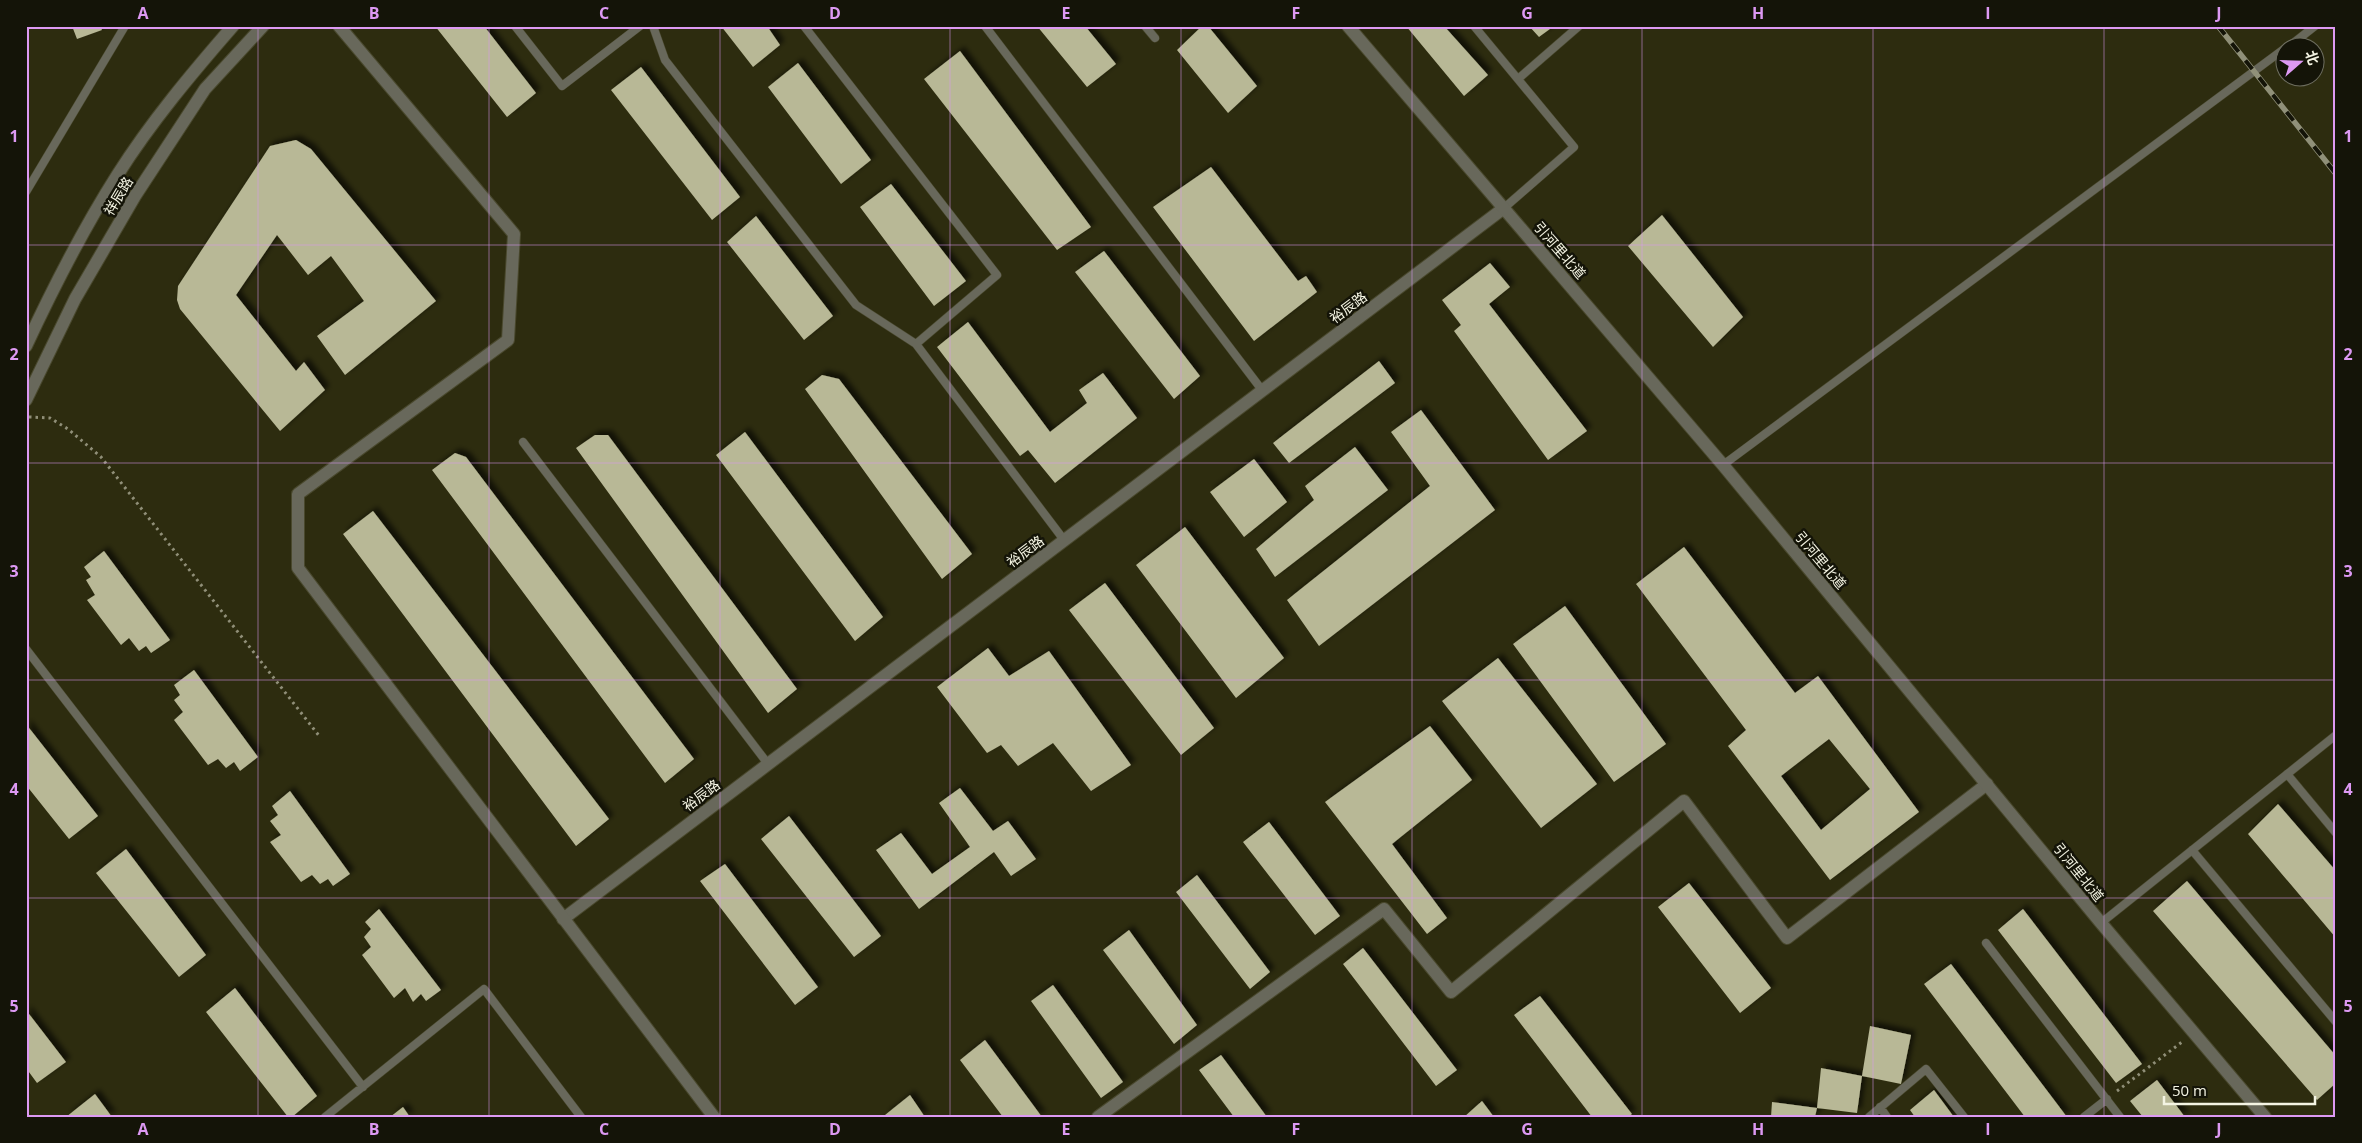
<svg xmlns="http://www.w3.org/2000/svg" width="2362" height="1143" viewBox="0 0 2362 1143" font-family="'Open Sans','Noto Sans SC',sans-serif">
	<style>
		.building { fill: #b8b896; fill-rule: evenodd; filter: url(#shadow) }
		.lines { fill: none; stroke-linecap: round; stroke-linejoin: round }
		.service-casing { stroke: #49482d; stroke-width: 9 }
		.minor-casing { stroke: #49482d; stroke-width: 14 }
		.tertiary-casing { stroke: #49482d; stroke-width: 14 }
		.path { stroke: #908f78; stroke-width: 3; stroke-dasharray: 2.5 4; stroke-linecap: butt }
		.service { stroke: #68685b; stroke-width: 8 }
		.minor { stroke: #68685b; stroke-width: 12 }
		.tertiary { stroke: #68685b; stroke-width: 12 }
		.rail-casing { stroke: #909079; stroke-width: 5.5 }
		.rail { stroke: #141408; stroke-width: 4; stroke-dasharray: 11; stroke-linecap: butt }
		.grid { fill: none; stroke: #dd99f3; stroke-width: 1; stroke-opacity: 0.55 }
		.labels { text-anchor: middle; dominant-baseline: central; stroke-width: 5; stroke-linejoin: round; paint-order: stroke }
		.street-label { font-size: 14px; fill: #f4f4e3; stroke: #141408 }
		.neatline { fill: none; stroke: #dd99f3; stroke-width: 2 }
		.grid-label { font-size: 16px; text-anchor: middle; font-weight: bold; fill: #dd99f3 }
	</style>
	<defs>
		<filter id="shadow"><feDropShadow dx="4.5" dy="-4.5" stdDeviation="2.5" flood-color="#0009"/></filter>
	</defs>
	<rect width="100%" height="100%" fill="#2d2c0f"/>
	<path class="building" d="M72,26H100L102,30L77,39Z
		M435,26H484L536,93L507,117Z
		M721,26H767L780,45L753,67Z
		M1037,26H1085L1116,64L1087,87Z
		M1202,26H1208L1257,86L1228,113L1177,50Z
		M1406,26H1444L1488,75L1464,96Z
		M1529,26H1554L1539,37Z
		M960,51L1091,227L1057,250L924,79Z
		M798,63L871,160L841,184L768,87Z
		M641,67L740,197L712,220L611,90Z
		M296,140L311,149L436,301L345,375L317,336L364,301L331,256L308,275L277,235L236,295L296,371L304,362L325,390L280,431L180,309L177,300L178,286L270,146Z
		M1211,167L1298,281L1306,276L1317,292L1254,341L1153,207Z
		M891,184L966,281L934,306L860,207Z
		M1662,215L1743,317L1713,347L1628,246Z
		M756,216L833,316L804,340L727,242Z
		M1104,251L1200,376L1174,399L1075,272Z
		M1490,263L1510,287L1489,304L1587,431L1548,460L1454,331L1461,325L1442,300Z
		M968,322L1050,432L1087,403L1079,390L1103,373L1137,418L1055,483L1028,450L1020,456L937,347Z
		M1379,361L1395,383L1289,463L1273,443Z
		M822,375L839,379L972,554L942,579L805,389Z
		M1421,410L1495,510L1319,646L1287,600L1430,486L1391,432Z
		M745,432L883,617L855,641L716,455Z
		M595,435H608L797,689L768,713L576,448Z
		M1355,447L1388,490L1275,577L1256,549L1314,500L1305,486Z
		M455,453L466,457L694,759L665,783L432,470Z
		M1254,459L1287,502L1244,537L1210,492Z
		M373,511L609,819L576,846L343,534Z
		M1185,527L1284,658L1236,698L1136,565Z
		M1684,547L1795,693L1818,676L1919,812L1830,880L1728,746L1746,730L1636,584ZM1829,739L1870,789L1821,830L1781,776Z
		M104,551L170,640L151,653L146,646L139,651L129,638L121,645L87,600L95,595L86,580L91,577L84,567Z
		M1105,583L1214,728L1181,755L1069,610Z
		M1565,606L1666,744L1614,782L1513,644Z
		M988,648L1009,676L1049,651L1131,765L1091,791L1053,743L1018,766L1001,745L987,753L937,687Z
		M1498,658L1597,784L1541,828L1442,701Z
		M194,670L258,757L240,771L234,762L226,768L218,759L208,765L174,720L183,712L174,700L180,695L174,685Z
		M26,724L98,816L69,839L26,785Z
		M1430,726L1472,780L1392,844L1447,918L1427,934L1325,802Z
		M960,788L993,831L1008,821L1036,859L1011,876L994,852L919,909L876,850L901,833L932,874L970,847L939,803Z
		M290,791L350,874L333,886L328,879L320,884L312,875L301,882L270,842L281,835L270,821L278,815L272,806Z
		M2278,804L2336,871V938L2248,834Z
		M789,816L881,936L854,957L761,839Z
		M1269,822L1340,916L1315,935L1243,842Z
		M126,849L206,955L179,977L96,873Z
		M725,864L818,987L795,1005L700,881Z
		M1197,875L1270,972L1250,989L1176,892Z
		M2187,881L2336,1056V1083L2317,1100L2153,911Z
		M1689,883L1771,988L1740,1013L1658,907Z
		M379,909L441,990L426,1001L421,994L413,1002L405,988L394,998L362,955L371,947L364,937L371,929L365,922Z
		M2023,909L2142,1064L2116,1083L1998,930Z
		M1129,930L1197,1025L1174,1044L1103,950Z
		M1363,948L1457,1070L1436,1086L1343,964Z
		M1951,964L2067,1117H2025L1924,984Z
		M1053,985L1123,1082L1101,1098L1031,1001Z
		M235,988L317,1096L292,1117H288L206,1012Z
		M1540,996L1632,1114L1628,1117H1592L1514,1015Z
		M26,1010L66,1062L37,1083L26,1068Z
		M1870,1026L1911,1035L1901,1084L1862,1076Z
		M985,1040L1042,1117H1003L960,1060Z
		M1221,1055L1267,1117H1234L1199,1070Z
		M1821,1068L1862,1076L1857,1113L1817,1108Z
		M2157,1080L2185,1117H2143L2130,1101Z
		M1934,1090L1954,1117H1915L1910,1110Z
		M95,1094L112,1117H66Z
		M910,1095L925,1117H886L885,1115Z
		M1482,1101L1494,1117H1464Z
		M1772,1102L1817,1108L1815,1117H1771Z
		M403,1107L410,1117H390Z"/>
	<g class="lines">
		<defs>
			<path id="service" d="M515,26L562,86L640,26
				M653,26L665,60L856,305L916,344
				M804,26L997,275L916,344L1064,540
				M985,26L1262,390
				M1145,26L1155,38
				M1474,26L1574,147L1504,208
				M2287,48L2315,26
				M1518,79L1579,26
				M26,192L125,26
				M523,442L768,764
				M1723,465L2284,49
				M26,649L363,1087
				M2287,774L2336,833
				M2192,850L2336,1022
				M2101,923L2336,735
				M1986,943L2120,1117
				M1880,1107L1887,1117
				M325,1117L484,989L581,1117
				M1869,1117L1926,1069L1964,1117
				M2084,1117L2107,1099"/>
			<path id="minor" d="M563,919L1504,208
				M1098,1117L1384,909L1451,992L1684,801L1787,938L1987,784"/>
			<path id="tertiary" d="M339,26L514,234L508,340L298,494V568L714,1117
				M1348,26L1723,465L2101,923L2265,1117
				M26,346C53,288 83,229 118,174C151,122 192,73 233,26
				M26,400L75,299L135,196L205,89L263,26"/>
		</defs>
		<use href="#service" class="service-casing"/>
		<use href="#minor" class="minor-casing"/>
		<use href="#tertiary" class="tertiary-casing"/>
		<path class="path" d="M29,417L50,418L68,429L101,457L320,737
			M2117,1091L2182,1042"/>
		<use href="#service" class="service"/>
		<use href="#minor" class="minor"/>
		<use href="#tertiary" class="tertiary"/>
		<defs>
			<path id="rail" d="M2218,26L2336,174"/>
		</defs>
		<use href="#rail" class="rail-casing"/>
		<use href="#rail" class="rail"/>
	</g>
	<path class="grid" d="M258,26V1117M489,26V1117M720,26V1117M950,26V1117M1181,26V1117M1412,26V1117M1642,26V1117M1873,26V1117M2104,26V1117M26,245H2336M26,463H2336M26,680H2336M26,898H2336"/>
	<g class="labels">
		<g class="street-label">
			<text transform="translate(118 196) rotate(-59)">祥辰路</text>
			<text transform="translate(1560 250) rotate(49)">引河里北道</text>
			<text transform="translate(1348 307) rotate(-37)">裕辰路</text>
			<text transform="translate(1025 551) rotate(-37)">裕辰路</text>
			<text transform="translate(1821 560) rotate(50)">引河里北道</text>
			<text transform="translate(701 795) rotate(-37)">裕辰路</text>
			<text transform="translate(2079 872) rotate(51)">引河里北道</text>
		</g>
	</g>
	<rect width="2362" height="1143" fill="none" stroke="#141408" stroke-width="55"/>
	<g transform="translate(2300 62) rotate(70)"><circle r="24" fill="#141408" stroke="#6e6e60"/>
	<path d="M0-4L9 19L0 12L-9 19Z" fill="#dd99f3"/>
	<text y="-8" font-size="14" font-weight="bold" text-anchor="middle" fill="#f4f4e3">北</text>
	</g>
	<path d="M2164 1096v8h151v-8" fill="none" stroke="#f4f4e3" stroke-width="2.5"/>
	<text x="2172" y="1096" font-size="15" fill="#f4f4e3" stroke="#141408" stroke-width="4" paint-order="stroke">50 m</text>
	<rect x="28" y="28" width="2306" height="1088" class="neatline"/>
	<g class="grid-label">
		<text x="143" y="19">A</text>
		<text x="374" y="19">B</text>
		<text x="604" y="19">C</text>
		<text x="835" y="19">D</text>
		<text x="1066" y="19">E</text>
		<text x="1296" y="19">F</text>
		<text x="1527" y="19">G</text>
		<text x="1758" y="19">H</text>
		<text x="1988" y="19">I</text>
		<text x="2219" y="19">J</text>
		<text x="14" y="142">1</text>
		<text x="2348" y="142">1</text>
		<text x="14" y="360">2</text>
		<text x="2348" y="360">2</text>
		<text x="14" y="577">3</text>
		<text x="2348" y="577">3</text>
		<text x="14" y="795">4</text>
		<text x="2348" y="795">4</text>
		<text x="14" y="1012">5</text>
		<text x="2348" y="1012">5</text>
		<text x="143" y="1135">A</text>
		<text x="374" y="1135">B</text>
		<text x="604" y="1135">C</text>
		<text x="835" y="1135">D</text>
		<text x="1066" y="1135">E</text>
		<text x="1296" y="1135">F</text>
		<text x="1527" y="1135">G</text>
		<text x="1758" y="1135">H</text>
		<text x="1988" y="1135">I</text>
		<text x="2219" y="1135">J</text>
	</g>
</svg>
